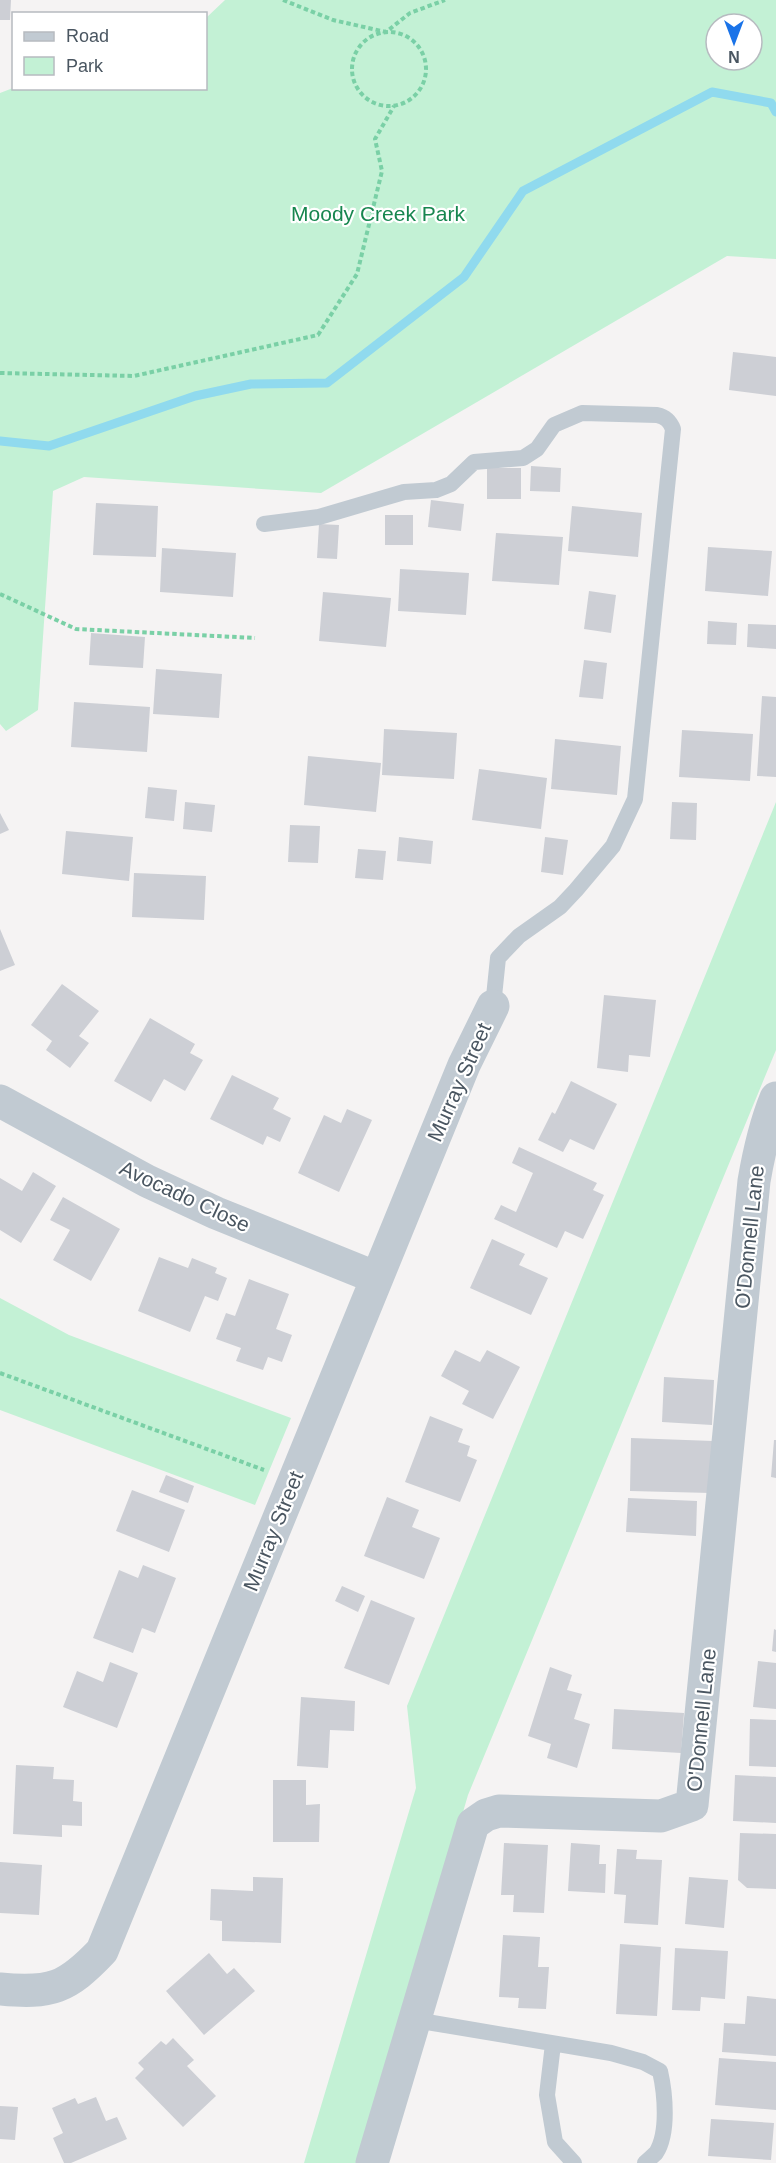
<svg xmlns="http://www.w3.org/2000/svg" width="776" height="2163" viewBox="0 0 776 2163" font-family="Arial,sans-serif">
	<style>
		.green { fill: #c3f1d5; fill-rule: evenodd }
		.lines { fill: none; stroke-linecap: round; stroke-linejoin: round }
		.stream { stroke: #90daee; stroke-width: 9 }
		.building { fill: #cdcfd5 }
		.path { stroke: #7ad0a6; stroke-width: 4; stroke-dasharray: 4.5 3; stroke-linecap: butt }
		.service { stroke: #c1cad2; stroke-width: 16 }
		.minor { stroke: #c1cad2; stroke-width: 33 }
		.labels { text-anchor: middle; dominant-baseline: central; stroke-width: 4.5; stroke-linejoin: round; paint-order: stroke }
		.park-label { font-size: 21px; fill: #17864f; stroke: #fff }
		.street-label { font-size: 21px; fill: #4a5661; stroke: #fff }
	</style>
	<rect width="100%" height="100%" fill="#f5f3f3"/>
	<path class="green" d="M225,0H776V259L727,256L321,493L84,477L53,491L38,710L6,731L0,724V93L13,88H206V18ZM716,24H752V60H716Z
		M776,802V1050L468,1795L360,2163H304L416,1788L407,1706Z
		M0,1298L69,1335L291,1418L255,1505L0,1410Z"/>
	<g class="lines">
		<path class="stream" d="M0,441L49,446L195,396L251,384L327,383L464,277L523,191L712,92L771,103L776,112"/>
	</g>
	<path class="building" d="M0,0H11L10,20H0Z
		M733,352L776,357V396L729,390Z
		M531,466L561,468L560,492L530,491Z
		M487,468H521V499H487Z
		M431,500L464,504L461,531L428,527Z
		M96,503L158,506L156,557L93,555Z
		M572,506L642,513L638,557L568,551Z
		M385,515H413V545H385Z
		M319,524L339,525L337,559L317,558Z
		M496,533L563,537L559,585L492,581Z
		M708,547L772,551L768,596L705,591Z
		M162,548L236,553L233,597L160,592Z
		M400,569L469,573L466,615L398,611Z
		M589,591L616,595L611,633L584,629Z
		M323,592L391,598L386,647L319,641Z
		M708,621L737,623L736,645L707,644Z
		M748,624L776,625V649L747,647Z
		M91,633L145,637L143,668L89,665Z
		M584,660L607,663L603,699L579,697Z
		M156,669L222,674L219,718L153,714Z
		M762,696L776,697V777L757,776Z
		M74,702L150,707L147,752L71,747Z
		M384,729L457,733L454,779L382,775Z
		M682,730L753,734L750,781L679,777Z
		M555,739L621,746L617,795L551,789Z
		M308,756L381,763L376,812L304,805Z
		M479,769L547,778L541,829L472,820Z
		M148,787L177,790L174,821L145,818Z
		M185,802L215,805L212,832L183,829Z
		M672,802L697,803L696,840L670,839Z
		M0,813L9,830L0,834Z
		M290,825L320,826L318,863L288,862Z
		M66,831L133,837L129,881L62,874Z
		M399,837L433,841L431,864L397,861Z
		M545,837L568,840L563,875L541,872Z
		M358,849L386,851L383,880L355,878Z
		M134,873L206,876L204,920L132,917Z
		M0,929L15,965L0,971Z
		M62,984L99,1011L79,1036L89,1043L70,1068L46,1050L52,1041L31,1025Z
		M604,995L656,1000L650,1057L629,1055L628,1072L597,1068Z
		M150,1018L195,1044L190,1053L203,1060L185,1091L164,1079L151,1102L114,1081Z
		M232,1075L279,1098L273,1109L291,1118L280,1142L267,1136L263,1145L210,1119Z
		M571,1081L617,1104L594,1150L570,1139L563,1152L538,1140L552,1112L555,1114Z
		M347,1109L372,1120L339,1192L298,1173L324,1115L341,1123Z
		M519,1147L597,1183L593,1190L604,1195L583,1239L565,1231L557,1248L494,1219L501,1205L516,1212L533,1173L512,1163Z
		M33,1172L56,1186L21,1243L0,1230V1178L22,1191Z
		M63,1197L120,1229L91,1281L53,1260L70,1230L50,1220Z
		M492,1239L525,1254L519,1265L548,1278L531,1315L470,1288Z
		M159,1257L188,1268L192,1258L217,1268L215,1273L227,1278L218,1301L205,1296L190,1332L138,1311Z
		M249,1279L289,1294L276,1329L292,1335L282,1362L268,1357L263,1370L236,1361L241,1348L216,1339L226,1313L235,1316Z
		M455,1350L480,1362L487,1350L520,1367L493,1419L462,1404L469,1391L441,1376Z
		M664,1377L714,1380L712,1425L662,1422Z
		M430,1416L463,1429L458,1442L470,1446L467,1456L477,1460L460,1502L405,1482Z
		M631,1438L713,1441L711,1493L630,1491Z
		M774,1440H776V1478L771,1477Z
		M166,1475L194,1486L188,1503L159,1492Z
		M132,1490L185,1510L169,1552L116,1531Z
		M387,1497L419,1510L412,1527L440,1538L424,1579L364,1556Z
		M628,1498L697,1501L696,1536L626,1532Z
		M143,1565L176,1578L155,1633L142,1628L133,1653L93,1638L119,1570L138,1578Z
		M342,1586L365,1596L358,1612L335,1601Z
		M371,1600L415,1618L389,1685L344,1668Z
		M774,1629L776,1630V1652L772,1651Z
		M758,1661L776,1663V1709L753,1707Z
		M110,1662L138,1673L117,1728L63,1707L77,1671L103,1682Z
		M550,1667L572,1675L567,1690L582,1694L574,1719L590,1724L577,1768L547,1758L551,1744L528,1736Z
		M301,1697L355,1701L354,1731L330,1730L328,1768L297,1766Z
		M614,1709L684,1713L681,1753L612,1749Z
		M750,1719L776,1720V1767L749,1766Z
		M16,1765L54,1767L53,1779L74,1780L73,1801L82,1802V1826L62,1825V1837L13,1834Z
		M735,1775L776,1777V1823L733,1821Z
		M273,1780H306V1805L320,1804L319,1842H273Z
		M740,1833L776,1834V1889L747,1888L738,1880Z
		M504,1843L548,1845L544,1913L513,1912L514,1895H501Z
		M571,1843L600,1845L599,1864H606L605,1893L568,1891Z
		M617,1849L637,1850L636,1859L662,1860L658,1925L624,1923L626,1895L614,1894Z
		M0,1862L42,1865L39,1915L0,1913Z
		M253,1877L283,1878L281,1943L222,1941V1921L210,1920L211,1889L253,1891Z
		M689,1877L728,1880L724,1928L685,1924Z
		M503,1935L540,1937L538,1967H549L546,2009L518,2008L519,1998L499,1997Z
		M620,1944L661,1947L657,2016L616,2014Z
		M675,1948L728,1951L725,1999L701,1997L700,2011L672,2010Z
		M209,1953L227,1974L234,1968L255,1991L204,2035L166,1991Z
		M747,1996L776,1999V2056L722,2052L724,2023L745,2024Z
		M173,2038L194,2060L187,2066L216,2096L183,2127L135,2078L144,2069L138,2063L161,2041L166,2045Z
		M719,2058L776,2062V2110L715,2105Z
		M96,2097L106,2121L117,2117L127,2139L71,2163H64L53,2138L63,2133L52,2108L75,2098L78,2104Z
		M0,2106L18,2107L15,2140L0,2139Z
		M711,2119L774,2123L771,2160L708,2156Z"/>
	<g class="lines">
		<path class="path" d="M283,0L333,20L386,32L410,13L445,0
			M352 69a37 37 0 1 1 74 0a37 37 0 1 1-74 0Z
			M0,373L134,376L318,335L357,274L382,171L375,139L394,106
			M0,594L76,629L255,638
			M0,1373L264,1470"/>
		<path class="service" d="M264,524L319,517L404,492L436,490L451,484L474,462L523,458L537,449L554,425L582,413L657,415C666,417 670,421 673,429L635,799L613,846L576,890L560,907L519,936L498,958L493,1006
			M415,2020L611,2053L643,2062L660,2071C665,2093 669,2133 656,2153C653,2156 648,2160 645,2163
			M553,2044L547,2095L555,2142L574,2163"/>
		<path class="minor" d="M0,1101L147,1181L216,1213L377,1278
			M0,1989C51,1994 67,1988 102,1951L464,1065L493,1006
			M372,2163L473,1824L486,1815L499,1811L661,1816L692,1805L754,1181C759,1152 765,1125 776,1098"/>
	</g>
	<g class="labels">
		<g class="park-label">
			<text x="378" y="213">Moody Creek Park</text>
		</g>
		<g class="street-label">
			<text transform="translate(459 1082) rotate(-66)">Murray Street</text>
			<text transform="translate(185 1196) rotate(25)">Avocado Close</text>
			<text transform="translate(749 1237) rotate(-84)">O'Donnell Lane</text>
			<text transform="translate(273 1531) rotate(-68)">Murray Street</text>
			<text transform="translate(701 1720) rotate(-84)">O'Donnell Lane</text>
		</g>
	</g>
	<rect x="12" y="12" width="195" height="78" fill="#ffffff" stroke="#b7bbc0" stroke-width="1.5"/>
	<rect x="24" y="32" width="30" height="9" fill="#c1cad2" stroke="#b7bbc0" stroke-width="1.5"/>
	<text x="66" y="42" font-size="18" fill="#4a5661">Road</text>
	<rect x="24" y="57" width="30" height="18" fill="#c3f1d5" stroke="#b7bbc0" stroke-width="1.5"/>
	<text x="66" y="72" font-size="18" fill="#4a5661">Park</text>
	<g transform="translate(734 42) rotate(180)"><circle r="28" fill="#ffffff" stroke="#b7bbc0" stroke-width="1.5"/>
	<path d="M0-4.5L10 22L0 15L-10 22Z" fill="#1a73e8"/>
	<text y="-9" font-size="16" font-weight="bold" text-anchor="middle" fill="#4a5661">N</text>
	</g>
</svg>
